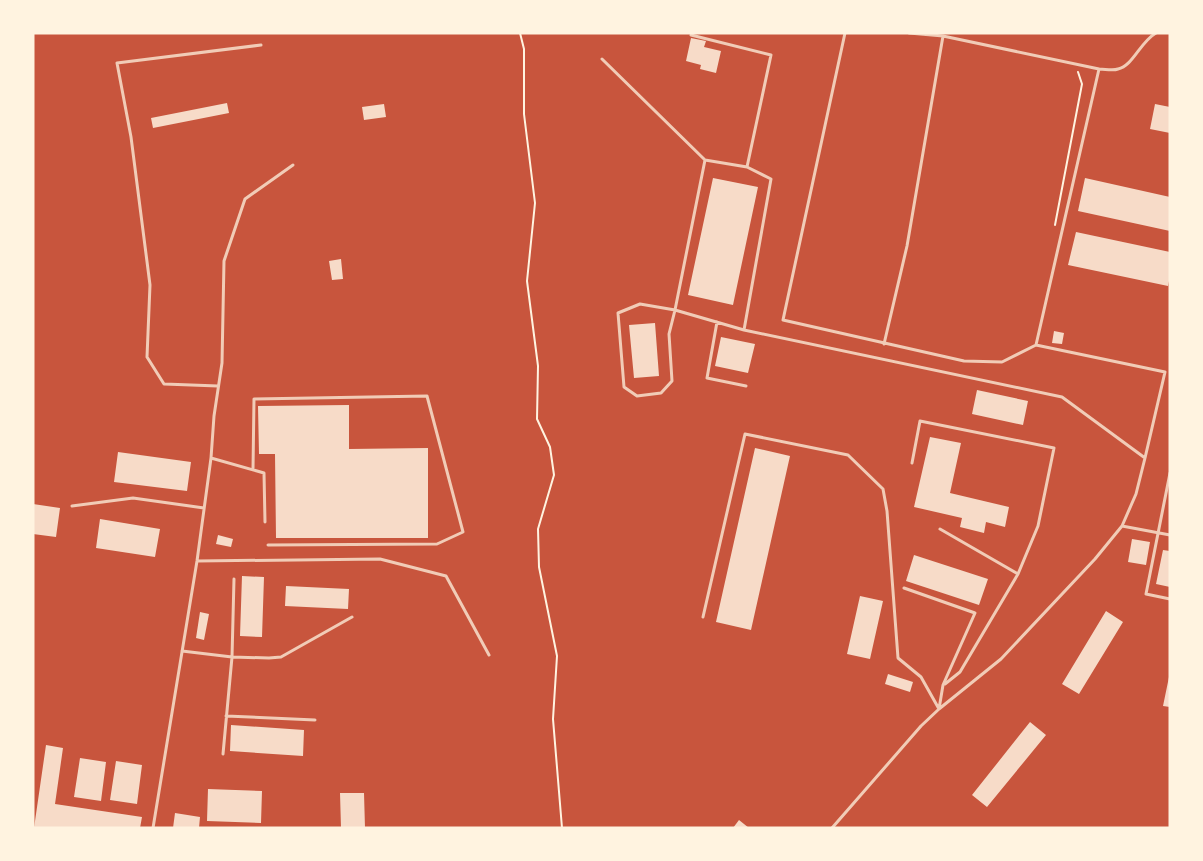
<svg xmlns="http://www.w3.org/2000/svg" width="1203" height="861" viewBox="0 0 1203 861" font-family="'Fira Sans Condensed',sans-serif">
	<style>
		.building { fill: #f7dbc8 }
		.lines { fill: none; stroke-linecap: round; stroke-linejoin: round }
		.path { stroke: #fff3e0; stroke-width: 2 }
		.service { stroke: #f1ccb7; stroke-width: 3 }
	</style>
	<rect width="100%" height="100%" fill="#c8553d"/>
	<path class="building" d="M691,38L706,41L704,47L721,51L716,73L700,69L701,65L686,61Z
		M227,103L229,113L153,128L151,118Z
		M384,104L386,117L364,120L362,107Z
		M1155,104L1170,107V133L1150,129Z
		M713,178L758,187L733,305L688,295Z
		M1085,178L1170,197V231L1078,211Z
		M1076,232L1170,252V276L1168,286L1068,265Z
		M341,259L343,279L332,280L329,261Z
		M655,323L659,376L634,378L629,325Z
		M1054,331L1064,333L1062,344L1052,343Z
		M721,337L755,344L748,373L715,366Z
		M977,390L1028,401L1023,425L972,414Z
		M349,405V449L428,448V538H276L275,454H259L258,406Z
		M930,437L961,443L950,493L1009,507L1005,527L986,522L984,533L960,527L962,518L914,507Z
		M755,448L790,456L751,630L716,622Z
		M118,452L191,462L187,491L114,482Z
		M33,504L60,508L56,537L33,534Z
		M100,519L160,529L155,557L96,548Z
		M218,535L233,539L231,547L216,544Z
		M1132,539L1150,542L1146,565L1128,562Z
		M1163,550L1170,551V587L1156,584Z
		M914,555L988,579L979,605L906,581Z
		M242,576L264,577L262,637L240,636Z
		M286,586L349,589L348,609L285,606Z
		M860,596L883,601L870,659L847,654Z
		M1106,611L1123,622L1079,694L1062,684Z
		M200,612L209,614L204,640L196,638Z
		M888,674L913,682L910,692L885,684Z
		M1169,677H1170V707L1163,706Z
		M1030,722L1046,735L987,807L972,795Z
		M231,725L304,730L303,756L230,751Z
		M46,745L63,748L55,804L142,817L140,828H34Z
		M80,758L106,762L101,801L74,797Z
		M116,761L142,765L137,804L110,800Z
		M208,789L262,791L261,823L207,821Z
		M340,793H364L365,828H341Z
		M175,813L200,817L199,828H173Z
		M739,820L749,828H733Z"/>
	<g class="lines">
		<path class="path" d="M520,33L524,49V114L535,203L527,281L538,366L537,419L550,447L554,475L538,529L539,567L557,656L553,719L562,828
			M1055,225L1082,84L1078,72"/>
		<path class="service" d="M845,33L783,320L964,361L1002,362L1036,345
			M909,33L943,36L1099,69L1036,345L1165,372L1145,458
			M691,35L771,55L747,167
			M602,59L705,160
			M1099,69C1105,69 1113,71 1118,69C1133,66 1140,42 1156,33
			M717,322L707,378L746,386
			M744,330L675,310L640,304L618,313L624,387L637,396L661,393L672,381L669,334L675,310L705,160L747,167L771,179L744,330L1062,397L1145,458L1136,494L1122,526L1095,559L1001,659L939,709L921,726L832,828
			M884,344L907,246L943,36
			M218,386L164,384L147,357L150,285L131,137L117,63L261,45
			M211,458L214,416L222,363L224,261L245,199L293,165
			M912,463L920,421L1054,448L1038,526L1018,574
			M253,469L254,399L427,396L463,532L437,544L268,545
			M1170,473L1146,594L1170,599
			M72,506L133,498L204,508
			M1122,526L1170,535
			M940,529L1018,574L960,672L945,684
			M197,561L380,559L446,576L489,655
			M234,579L232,657L269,658L281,657L352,617
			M703,617L745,434L848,455L883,489L887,511L898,658L921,677L939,709L943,685L975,613L904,588
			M182,651L232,657L223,754
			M226,716L315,720
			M153,828L197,561L211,458L264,473L265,522"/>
	</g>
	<rect width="1203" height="861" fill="none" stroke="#fff3e0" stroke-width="69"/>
</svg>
